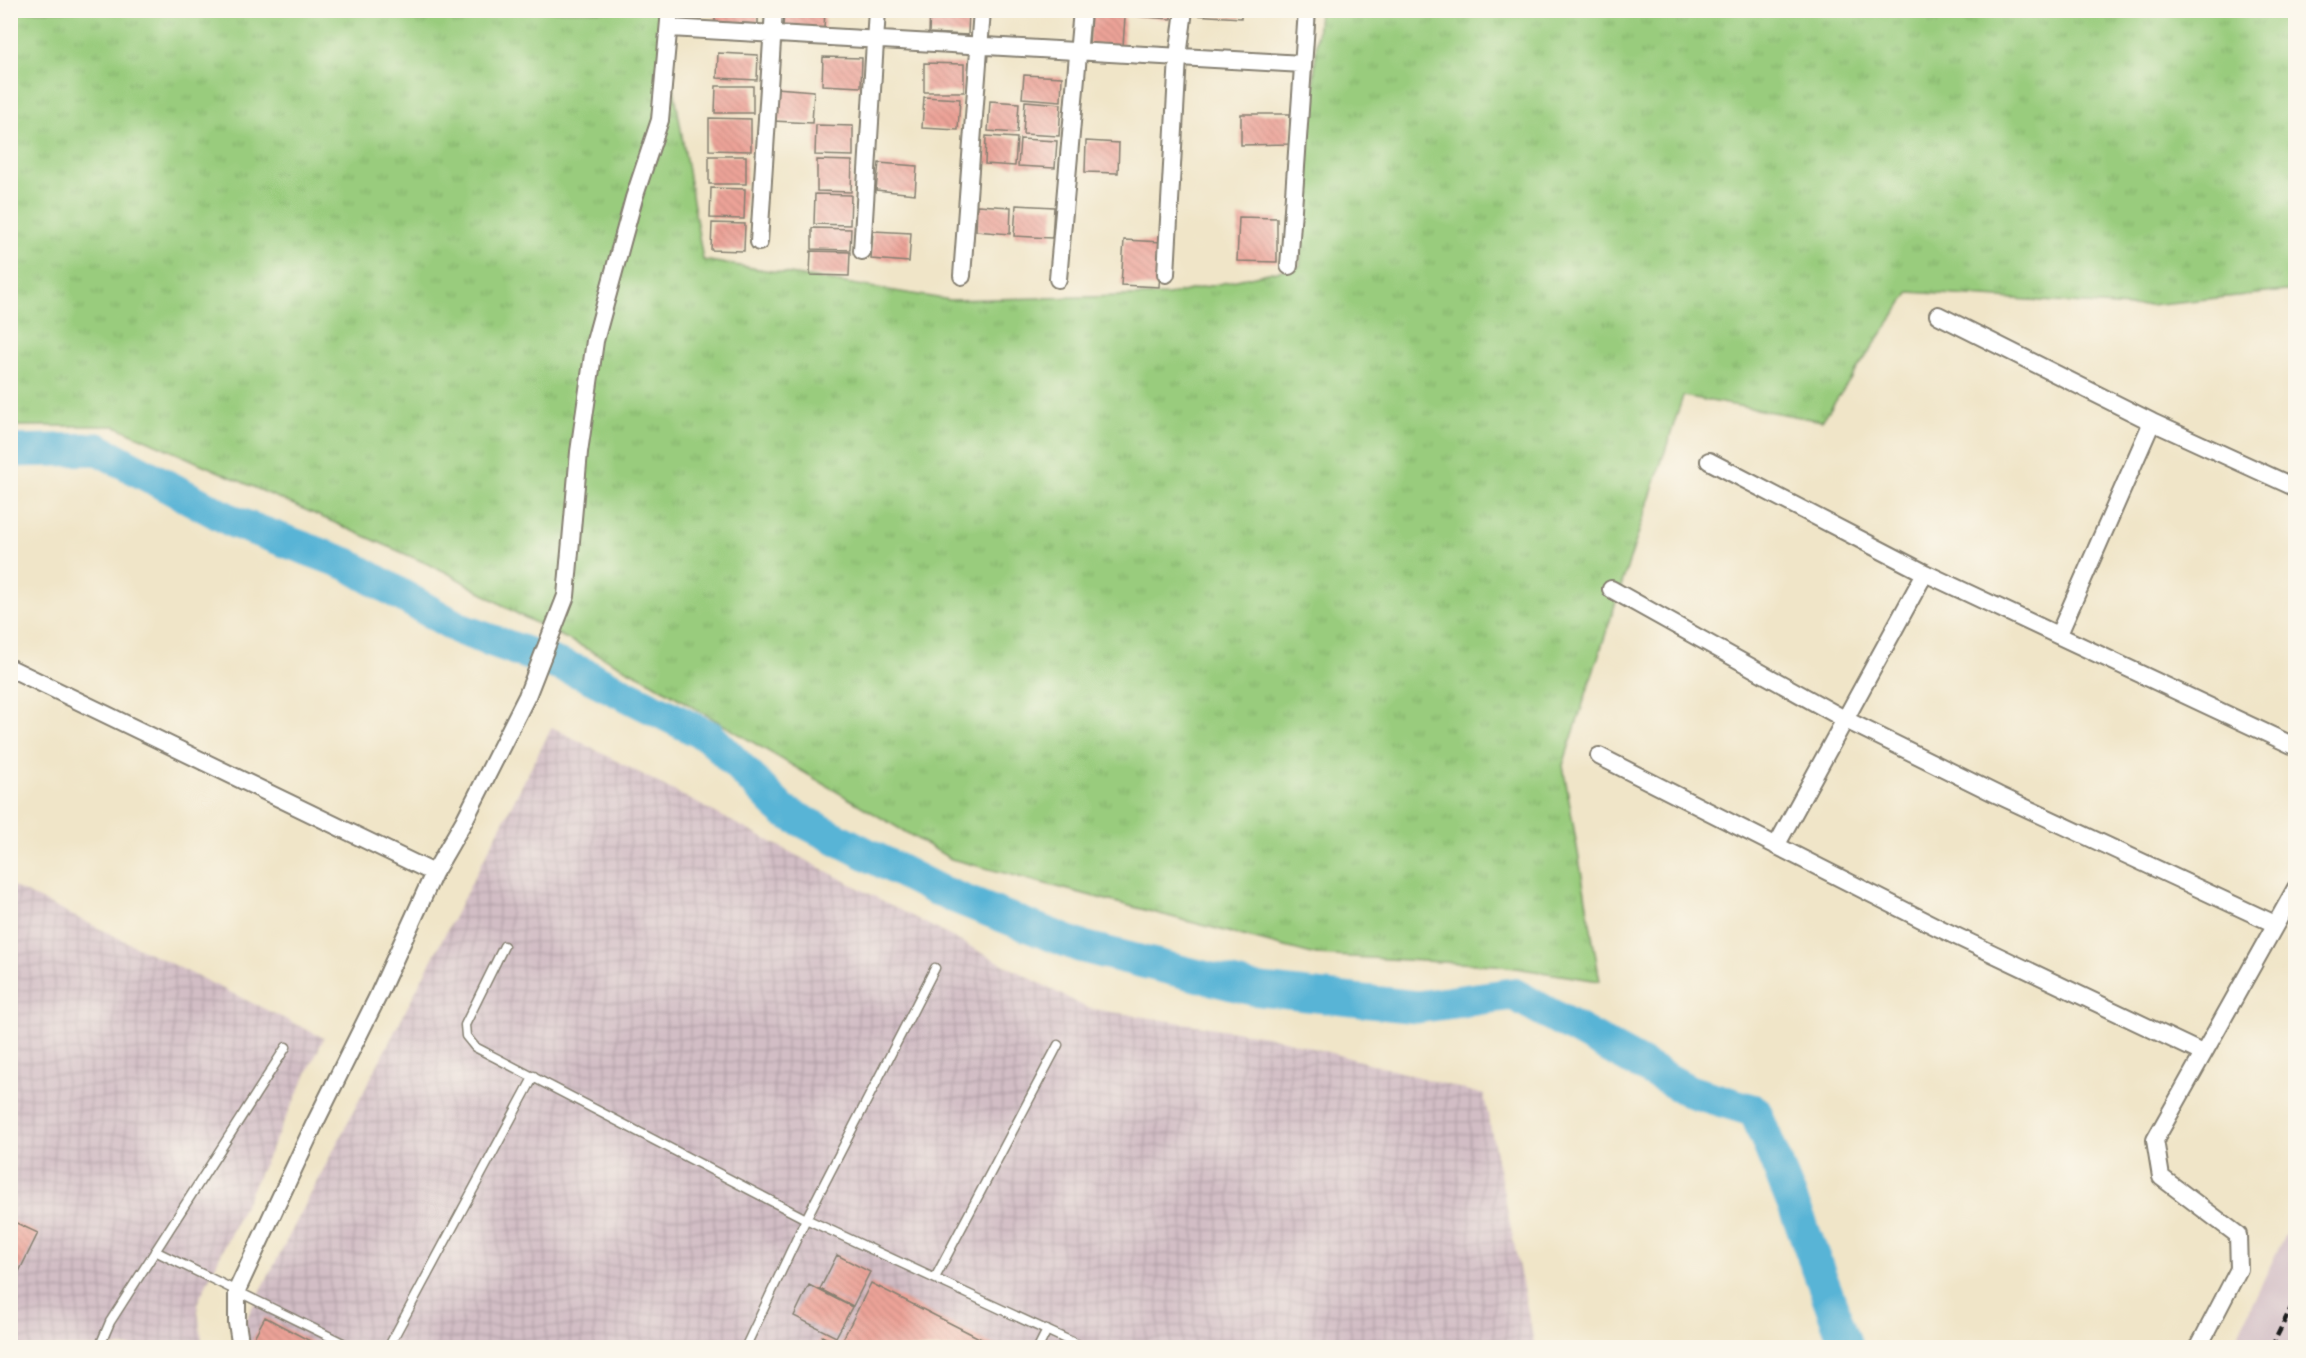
<svg xmlns="http://www.w3.org/2000/svg" width="2306" height="1358" viewBox="0 0 2306 1358" font-family="'Libre Bodoni',serif">
	<style>
		.industrial { fill: url(#industrial-grid) }
		.railway { fill: #d2bdc5 }
		.grass { fill: url(#grass-tufts); stroke: #5a744c; stroke-width: 1.5 }
		.lines { fill: none; stroke-linecap: round; stroke-linejoin: round }
		.river { stroke: #58b4d6; stroke-width: 33 }
		.building { fill: url(#building-back-hatch) }
		.lane-casing { stroke: #868072; stroke-width: 11 }
		.street-casing { stroke: #868072; stroke-width: 20 }
		.lane { stroke: #fff; stroke-width: 8 }
		.street { stroke: #fff; stroke-width: 16 }
		.rail { stroke: #1c1c1c; stroke-width: 4.5; stroke-dasharray: 9 4.5; stroke-linecap: butt }
	</style>
	<defs>
		<pattern id="industrial-grid" width="8" height="8" patternUnits="userSpaceOnUse" patternTransform="scale(1.5)"><rect width="8" height="8" fill="#d2bdc5"/><path d="M0 4h8M4 0v8" fill="none" stroke="#b4a2a9"/></pattern>
		<pattern id="grass-tufts" width="24" height="20" patternUnits="userSpaceOnUse" patternTransform="scale(1.5)"><rect width="24" height="20" fill="#99cc7d"/><path d="M3 7l-1-3M5 7V3M7 7l1-3M15 17l-1-3M17 17v-4M19 17l1-3" fill="none" stroke="#83af6b"/></pattern>
		<pattern id="building-back-hatch" width="6" height="6" patternUnits="userSpaceOnUse" patternTransform="scale(1.5)"><rect width="6" height="6" fill="#eca398"/><path d="M-1 5l2 2M0 0l6 6M5-1l2 2" fill="none" stroke="#ca8c82"/></pattern>
	</defs>
	<rect width="100%" height="100%" fill="#fbf7ec"/>
	<filter id="ink" filterUnits="userSpaceOnUse"><feTurbulence type="fractalNoise" baseFrequency=".0167" numOctaves="2"/><feDisplacementMap in="SourceGraphic" scale="12" xChannelSelector="R" yChannelSelector="G"/><feConvolveMatrix kernelMatrix="1 2 1 2 8 2 1 2 1" color-interpolation-filters="sRGB"/></filter>
	<filter id="wash" filterUnits="userSpaceOnUse"><feTurbulence type="fractalNoise" baseFrequency=".008" numOctaves="4" result="noise"/><feDisplacementMap in="SourceGraphic" scale="24" xChannelSelector="R" yChannelSelector="G"/><feGaussianBlur stdDeviation="1.35" result="paint"/><feColorMatrix in="noise" values="0 0 0 0 0 0 0 0 0 0 0 0 0 0 0 0 0 1.4 0 .05"/><feComposite in="paint" operator="in"/></filter>
	<g filter="url(#wash)">
		<rect width="100%" height="100%" fill="#f0e5c8"/>
		<path class="industrial" d="M552,727L1087,1008L1273,1037L1484,1095L1535,1347L242,1348L240,1331Z
			M10,885L324,1038L197,1304L203,1347H11Z"/>
		<path class="railway" d="M2295,1213V1347H2232Z"/>
		<path class="grass" d="M11,11H661L703,260L950,300L1168,295L1300,266L1319,11H2295V290L2130,307L1910,292L1822,421L1683,396L1563,765L1600,981L1495,965L1316,955L951,859L644,678L516,613L446,572L115,426H11Z"/>
		<g class="lines">
			<path class="river" d="M10,451L98,449L234,522L347,564L462,630L582,673L710,737L783,811L939,891L1079,946L1252,989L1417,1007L1513,994L1689,1091L1755,1111L1802,1226L1847,1348"/>
		</g>
		<g id="blocks">
			<path class="building" d="M715,10H758V24L715,22Z
				M784,10H825L824,29L783,27Z
				M930,10H969L968,35L929,33Z
				M1134,10H1171V19L1134,16Z
				M1194,10H1241V18L1194,15Z
				M1091,14L1125,17L1123,46L1089,44Z
				M718,53L758,55L757,80L717,78Z
				M823,57L862,58L861,87L822,85Z
				M924,63L964,64V92H924Z
				M1024,75L1062,77L1061,101L1022,98Z
				M716,86H753V113H715Z
				M776,88L814,91L812,123L773,121Z
				M924,97L960,99L958,130L922,128Z
				M990,101L1019,103L1017,133L988,131Z
				M1025,101L1061,104L1059,136L1023,134Z
				M1241,114H1290V144L1241,145Z
				M709,118L751,119V151L709,150Z
				M816,125L853,126V156L815,155Z
				M986,136L1017,138L1015,166L985,164Z
				M1020,139L1057,141L1055,168L1018,166Z
				M1086,141L1119,143L1118,173L1085,172Z
				M709,156H746V184H709Z
				M817,160L852,161L851,192L817,191Z
				M879,163L917,166L915,194L876,190Z
				M711,188L745,189L744,219L710,218Z
				M815,194L851,195L850,225L814,224Z
				M977,205L1011,207L1010,234L976,231Z
				M1016,205L1054,207L1052,238L1014,236Z
				M1239,217L1277,218V262L1237,261Z
				M712,223L745,224L744,251L711,250Z
				M812,228L851,229L850,250L812,249Z
				M873,231L911,233L909,262L871,259Z
				M1124,240L1162,242L1159,287L1121,285Z
				M811,251L850,252L849,276L810,275Z
				M10,1220L38,1233L10,1290Z
				M837,1255L870,1272L853,1306L820,1289Z
				M871,1283L999,1348H816L822,1336L840,1345Z
				M809,1285L852,1307L836,1337L794,1316Z
				M265,1317L323,1348H265L252,1341Z"/>
		</g>
	</g>
	<g filter="url(#ink)">
		<use href="#blocks" fill-opacity="0" stroke="#868072" stroke-width="1.5"/>
		<g class="lines">
			<defs>
				<path id="lane" d="M504,946L465,1025L466,1036L475,1047L806,1219L1085,1348
					M155,1251L353,1348
					M935,1278L1058,1045
					M99,1348L110,1322L286,1047
					M388,1348L534,1076
					M745,1348L806,1219L935,968
					M1038,1348L1047,1330"/>
				<path id="street" d="M670,28L1303,64
					M759,242L774,10
					M862,251L877,10
					M1289,266L1307,10
					M1166,274L1178,57L1184,10
					M962,276L982,10
					M1058,279L1082,10
					M1938,315L2152,422L2296,488
					M1709,461L1925,573L2296,747
					M1611,589L1846,720L1998,795L2275,924
					M2059,634L2152,422
					M10,668L434,873
					M1599,756L1939,928L2202,1053
					M1776,846L1925,573
					M241,1348L237,1323V1290L314,1125L377,998L434,873L464,821L527,696L566,596L579,452L595,341L634,198L660,120L670,10
					M2198,1348L2239,1269L2238,1235L2161,1177L2155,1140L2296,888"/>
			</defs>
			<use href="#lane" class="lane-casing"/>
			<use href="#street" class="street-casing"/>
			<use href="#lane" class="lane"/>
			<use href="#street" class="street"/>
			<path class="rail" d="M2271,1348L2296,1298"/>
		</g>
	</g>
	<rect width="2306" height="1358" fill="none" stroke="#fbf7ec" stroke-width="36"/>
</svg>
